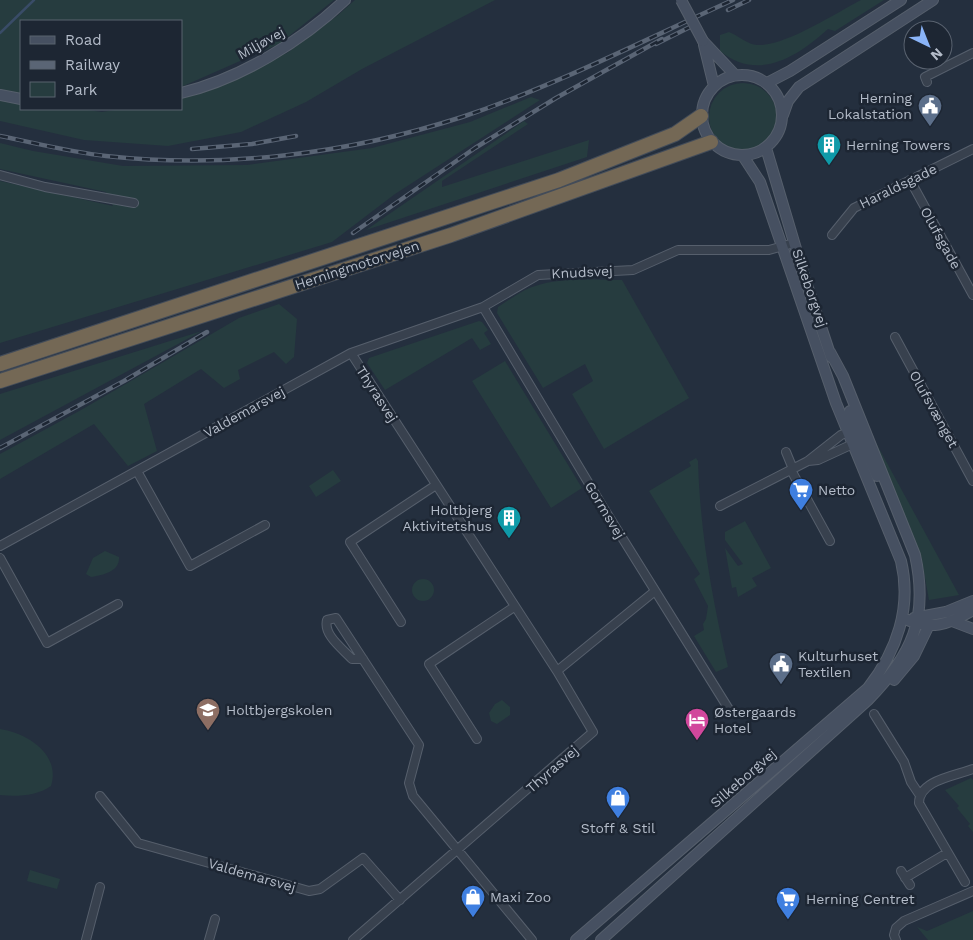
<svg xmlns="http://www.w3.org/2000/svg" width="973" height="940" viewBox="0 0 973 940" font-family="'Work Sans',sans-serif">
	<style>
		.green { fill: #263c3f }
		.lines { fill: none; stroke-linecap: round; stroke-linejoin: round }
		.stream { stroke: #394c67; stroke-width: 2.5 }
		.street-casing { stroke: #565f6c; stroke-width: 10 }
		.secondary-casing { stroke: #565f6c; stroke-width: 12 }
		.highway-casing { stroke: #434c59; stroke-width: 16 }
		.street { stroke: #38414e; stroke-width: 8 }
		.secondary { stroke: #465061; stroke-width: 10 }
		.highway { stroke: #746855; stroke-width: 14 }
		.rail-casing { stroke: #5a6575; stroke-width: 4.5 }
		.rail { stroke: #1d2633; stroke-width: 2.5; stroke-dasharray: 8; stroke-linecap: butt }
		.secondary-bridge-casing { stroke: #565f6c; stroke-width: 12; stroke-linecap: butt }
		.secondary-bridge { stroke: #465061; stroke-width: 10 }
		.labels { text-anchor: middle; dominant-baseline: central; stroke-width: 5; stroke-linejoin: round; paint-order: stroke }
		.street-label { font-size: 14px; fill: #b4bcc9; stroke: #1d2633 }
		.poi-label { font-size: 14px; fill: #b4bcc9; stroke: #1d2633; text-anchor: start }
	</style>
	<rect width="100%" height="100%" fill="#242f3e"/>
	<path class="green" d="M0,0H334L279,44L181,87V21H21V96L0,92Z
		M355,0H495L362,69L306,102L241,132L168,146L84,140L0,121V96L21,100V109H82L102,112L120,109H181V99L287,53L337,16Z
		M861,0H884L835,31L828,29C797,57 758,82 720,51V35L729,32C737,35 749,45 757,45C784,47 836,13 861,0Z
		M709 117a34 34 0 1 1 68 0a34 34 0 1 1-68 0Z
		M531,97L540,100L395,194L332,242L0,343V181L113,206L106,192L0,169V143L33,151L123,166L247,165L372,148L470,122Z
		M524,121L528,124L442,181V187L589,140L587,157L366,230Z
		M622,280L689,398L604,449L572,394L593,381L585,364L543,388L497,313L498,307C507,301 516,295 525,290C554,276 590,280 622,280Z
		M279,304L297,319L294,357L286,364L274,352L238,370L240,379L224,388L201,369L144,404L157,451L128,466L94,424L0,479V454L81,410L239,318Z
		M479,321L482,322L488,330L484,333L491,344L480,350L472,338L385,390L367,363L369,358Z
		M202,331L0,440V394Z
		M505,361L582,488L551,508L472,381Z
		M869,430L959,595L929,600L921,556Z
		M696,458L698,461C700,532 712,598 728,667L716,672L694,636L704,630L703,624L706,619L708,606L694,579L700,574L649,491L691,466L689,462Z
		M333,470L341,481L316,497L309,486Z
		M745,521L771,568L752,578L757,586L738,597L736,587L732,588L725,548L738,566L743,564L725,540V532Z
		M105,551L119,557C120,572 102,575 91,577L86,574L93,558Z
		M412 590a11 11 0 1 1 22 0a11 11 0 1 1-22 0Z
		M502,700L510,707V715L497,724L491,721L489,713L495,704Z
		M0,729C27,733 61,754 51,786C37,796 16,797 0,795Z
		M971,778L973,780V832L968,826L970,824L957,808L959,806L945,790Z
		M30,870L60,879L57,889L27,881Z
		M973,911V940H928L917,927L927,931Z"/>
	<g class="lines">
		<path class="stream" d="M0,33L34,0"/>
		<defs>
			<path id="street" d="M927,82L925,77L973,53
				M0,175L45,187L134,203
				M910,180L973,295
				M832,235L854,208L973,149
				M483,307L603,507L730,711
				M895,337L973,481
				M351,353L557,671L593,732L353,940
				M786,452L793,469
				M808,461L818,460L857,442
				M791,470L830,541
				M137,471L190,566L265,525
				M720,506L808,461L841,435L852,431
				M0,546L351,353L483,307L538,275L633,270L678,250H769L794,243
				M0,558L47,643L118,604
				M401,622L350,542L436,485
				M363,659H352C343,649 323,635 327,620L336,618L419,745L409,783L413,796L532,940
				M557,671L655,591
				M874,714L904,762L911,782L919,794
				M477,739L429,664L514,607
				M100,796L138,843L309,891L320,889L363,858L400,900
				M901,871L910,885
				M905,878L947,853
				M965,882L919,803C919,780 955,776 973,769
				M86,940L100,887
				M209,940L215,919
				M896,940L894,935L896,928L904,921L973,891"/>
			<path id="secondary" d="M703,41L735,75
				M704,45L714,86
				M702 115a40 40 0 1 1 80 0a40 40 0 1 1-80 0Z
				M767,83L790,71L901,0
				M181,93C240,79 302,41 345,0
				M0,95L21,99
				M783,115L788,101L799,87L933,0
				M766,148L805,279L831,357
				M850,411L877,476
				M903,618C930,631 948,625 973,610
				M914,618L946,612L973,601
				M952,621L973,629
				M894,680L914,656L928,627
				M576,940L868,688C897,651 912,607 901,561L836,403L760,182L743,156
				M601,940L868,700C912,655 929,618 915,555L843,376L830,352"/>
			<path id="highway" d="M0,364L559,180L675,134L701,116
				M0,381L451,235L711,142"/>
		</defs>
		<use href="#street" class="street-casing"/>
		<use href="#secondary" class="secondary-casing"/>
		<use href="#highway" class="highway-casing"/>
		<use href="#street" class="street"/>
		<use href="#secondary" class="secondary"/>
		<use href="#highway" class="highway"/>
		<defs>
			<path id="rail" d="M728,10L749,0
				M656,44L694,25
				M0,136C35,143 70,152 106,156C225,169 348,154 462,117C555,86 644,40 733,0
				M192,149L252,144L296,136
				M353,233L475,148L556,98L662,39
				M0,448L124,381L207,332"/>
		</defs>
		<use href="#rail" class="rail-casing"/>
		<use href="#rail" class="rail"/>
		<defs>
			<path id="secondary-bridge" d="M681,0L703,41"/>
		</defs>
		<use href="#secondary-bridge" class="secondary-bridge-casing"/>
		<use href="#secondary-bridge" class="secondary-bridge"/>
	</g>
	<defs>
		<symbol id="civic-pin" viewBox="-11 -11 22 30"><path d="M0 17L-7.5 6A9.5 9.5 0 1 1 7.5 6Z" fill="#5c6f8a" stroke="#1d2633"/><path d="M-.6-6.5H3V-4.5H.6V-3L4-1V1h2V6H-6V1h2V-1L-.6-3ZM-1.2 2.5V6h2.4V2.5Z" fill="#fff"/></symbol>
		<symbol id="building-pin" viewBox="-11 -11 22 30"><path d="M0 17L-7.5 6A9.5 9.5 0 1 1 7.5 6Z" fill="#0f9aa8" stroke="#1d2633"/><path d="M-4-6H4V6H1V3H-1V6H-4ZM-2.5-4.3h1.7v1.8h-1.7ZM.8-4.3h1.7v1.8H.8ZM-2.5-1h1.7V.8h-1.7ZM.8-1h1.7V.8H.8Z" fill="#fff"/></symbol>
		<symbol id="supermarket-pin" viewBox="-11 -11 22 30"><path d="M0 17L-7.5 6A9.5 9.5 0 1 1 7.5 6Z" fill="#3f7fe0" stroke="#1d2633"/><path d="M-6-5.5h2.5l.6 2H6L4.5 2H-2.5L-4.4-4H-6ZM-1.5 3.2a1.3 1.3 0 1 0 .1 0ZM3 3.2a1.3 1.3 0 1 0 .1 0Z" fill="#fff"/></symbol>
		<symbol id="school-pin" viewBox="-11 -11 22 30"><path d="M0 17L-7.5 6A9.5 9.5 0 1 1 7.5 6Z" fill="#8d6e63" stroke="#1d2633"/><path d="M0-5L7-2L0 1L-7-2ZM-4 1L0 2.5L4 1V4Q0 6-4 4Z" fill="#fff"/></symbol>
		<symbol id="hotel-pin" viewBox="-11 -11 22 30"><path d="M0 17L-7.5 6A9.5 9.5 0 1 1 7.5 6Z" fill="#d1479c" stroke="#1d2633"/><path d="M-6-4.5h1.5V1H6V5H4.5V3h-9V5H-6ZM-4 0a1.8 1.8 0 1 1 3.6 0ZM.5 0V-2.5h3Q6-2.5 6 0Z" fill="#fff"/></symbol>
		<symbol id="shop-pin" viewBox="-11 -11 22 30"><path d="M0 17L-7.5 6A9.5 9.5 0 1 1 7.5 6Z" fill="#3f7fe0" stroke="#1d2633"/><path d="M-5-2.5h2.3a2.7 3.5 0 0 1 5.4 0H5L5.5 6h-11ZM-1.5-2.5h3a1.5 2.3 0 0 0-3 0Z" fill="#fff"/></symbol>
	</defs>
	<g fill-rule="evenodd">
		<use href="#civic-pin" x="916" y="92" width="28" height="38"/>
		<use href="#building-pin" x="815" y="131" width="28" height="38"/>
		<use href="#supermarket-pin" x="787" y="476" width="28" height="38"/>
		<use href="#building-pin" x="495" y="504" width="28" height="38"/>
		<use href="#civic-pin" x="767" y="650" width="28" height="38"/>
		<use href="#school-pin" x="194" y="696" width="28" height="38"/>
		<use href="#hotel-pin" x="683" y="706" width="28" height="38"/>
		<use href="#shop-pin" x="604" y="784" width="28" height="38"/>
		<use href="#shop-pin" x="459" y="883" width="28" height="38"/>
		<use href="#supermarket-pin" x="774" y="885" width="28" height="38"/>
	</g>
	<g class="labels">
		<g class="street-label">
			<text transform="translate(261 43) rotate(-29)">Miljøvej</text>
			<text transform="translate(898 186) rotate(-26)">Haraldsgade</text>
			<text transform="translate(941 238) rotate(61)">Olufsgade</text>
			<text transform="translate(357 265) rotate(-18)">Herningmotorvejen</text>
			<text transform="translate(582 272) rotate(-3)">Knudsvej</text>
			<text transform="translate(810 288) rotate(71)">Silkeborgvej</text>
			<text transform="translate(377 394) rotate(57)">Thyrasvej</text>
			<text transform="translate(934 409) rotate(61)">Olufsvænget</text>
			<text transform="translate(244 412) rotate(-29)">Valdemarsvej</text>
			<text transform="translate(605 510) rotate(59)">Gormsvej</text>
			<text transform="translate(552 769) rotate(-41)">Thyrasvej</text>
			<text transform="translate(743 778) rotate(-41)">Silkeborgvej</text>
			<text transform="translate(252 875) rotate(16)">Valdemarsvej</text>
		</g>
		<g class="poi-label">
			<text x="912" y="98" text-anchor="end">Herning<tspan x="912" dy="16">Lokalstation</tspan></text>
			<text x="846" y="145">Herning Towers</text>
			<text x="818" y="490">Netto</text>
			<text x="492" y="510" text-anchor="end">Holtbjerg<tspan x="492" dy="16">Aktivitetshus</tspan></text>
			<text x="798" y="656">Kulturhuset<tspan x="798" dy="16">Textilen</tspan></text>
			<text x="226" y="710">Holtbjergskolen</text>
			<text x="714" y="712">Østergaards<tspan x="714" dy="16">Hotel</tspan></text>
			<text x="618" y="828" text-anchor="middle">Stoff &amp; Stil</text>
			<text x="490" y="897">Maxi Zoo</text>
			<text x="806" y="899">Herning Centret</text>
		</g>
	</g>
	<rect x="20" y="20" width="162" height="90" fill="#1d2633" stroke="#59626f"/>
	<rect x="30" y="36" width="25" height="8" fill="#465061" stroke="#59626f"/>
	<text x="65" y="45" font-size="15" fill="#b4bcc9">Road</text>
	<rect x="30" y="61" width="25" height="8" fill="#5a6575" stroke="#59626f"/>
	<text x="65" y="70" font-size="15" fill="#b4bcc9">Railway</text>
	<rect x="30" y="82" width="25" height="15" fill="#263c3f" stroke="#59626f"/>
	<text x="65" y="95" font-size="15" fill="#b4bcc9">Park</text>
	<g transform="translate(928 45) rotate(137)"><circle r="24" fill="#1d2633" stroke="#59626f"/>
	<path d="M0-4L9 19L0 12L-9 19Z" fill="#8ab4f8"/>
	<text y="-8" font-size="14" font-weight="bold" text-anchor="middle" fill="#b4bcc9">N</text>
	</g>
</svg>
